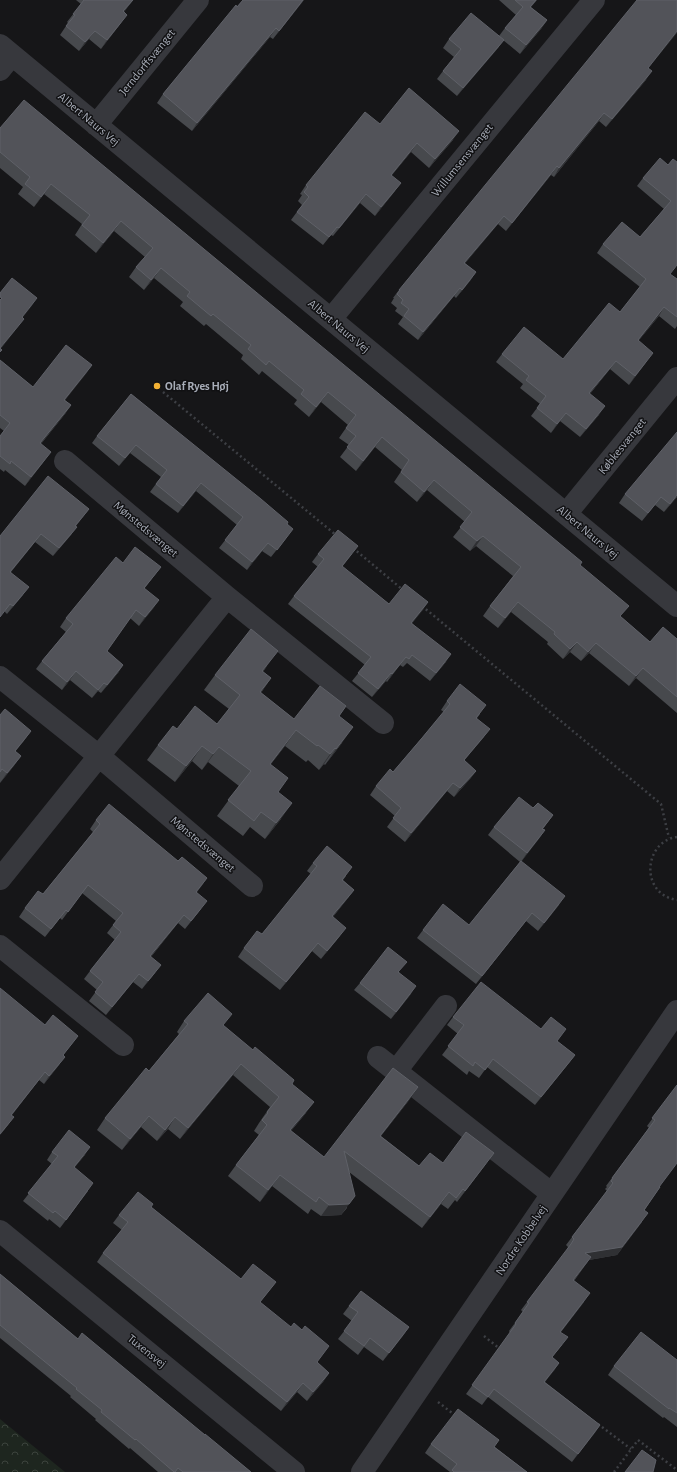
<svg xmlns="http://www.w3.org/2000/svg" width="677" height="1472" viewBox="0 0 677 1472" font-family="'Alegreya Sans',sans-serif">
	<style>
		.forest { fill: url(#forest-crowns) }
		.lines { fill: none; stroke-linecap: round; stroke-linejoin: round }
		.path { stroke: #3d3f44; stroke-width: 2.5; stroke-dasharray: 2 3; stroke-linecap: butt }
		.minor { stroke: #37383d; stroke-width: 22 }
		.wall { fill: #47494d }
		.shaded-wall { fill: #2f3033 }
		.building { fill: #525359; stroke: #5f6168 }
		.poi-dot { fill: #f2b134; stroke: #111113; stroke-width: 1.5 }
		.labels { text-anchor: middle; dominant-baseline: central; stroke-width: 3; stroke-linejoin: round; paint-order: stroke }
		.street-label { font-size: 12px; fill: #a8adb8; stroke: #111113 }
		.poi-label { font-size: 12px; font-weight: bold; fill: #a8adb8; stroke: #111113; text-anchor: start }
	</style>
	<defs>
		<pattern id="forest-crowns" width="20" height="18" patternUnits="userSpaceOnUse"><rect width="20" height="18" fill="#1e261f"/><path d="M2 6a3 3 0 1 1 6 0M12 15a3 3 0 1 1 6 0" fill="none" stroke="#3c433d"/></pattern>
	</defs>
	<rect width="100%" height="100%" fill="#161618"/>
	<path class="forest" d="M0,1419L65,1472H0Z"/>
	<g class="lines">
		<path class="path" d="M163,392L336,535
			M353,548L403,590
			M422,606L661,804L669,838
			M677,837C644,841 639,894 677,900
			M484,1336L500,1349
			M438,1402L456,1416
			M598,1424L631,1449
			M614,1472L638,1440L677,1470"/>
		<path class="minor" d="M0,45L677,606
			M0,70L12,55
			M96,125L198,0
			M331,319L594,0
			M65,461L227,597L383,723
			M566,514L677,378
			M0,677L99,756L252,886
			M0,879L227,597
			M0,946L123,1045
			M378,1057L552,1194
			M396,1071L446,1006
			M0,1231L294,1472
			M362,1472L677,1011"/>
	</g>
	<path class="wall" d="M76,0H133L124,12L121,23L101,49L89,39L79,51L60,35L68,23L67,22L81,4Z
		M243,0H304L273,39L270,37L192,131L157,103L163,94Z
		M499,0H537L531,7L547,20L541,29L520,54L503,40L498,48L457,96L437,79L443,71L454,57L443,48L449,39L499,36L505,28L516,15Z
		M648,68L646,80L606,127L599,121L554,177L551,175L506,231L498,224L465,263L476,272L470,281L456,298L454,296L418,340L398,324L403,317L395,311L397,308L391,303L394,298H393L399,290Z
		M380,124L453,140L429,168L411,152L392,175L395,191L375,216L360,203L333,236L331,235L323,245L291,220L302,205L298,201L302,195L300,194L306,185Z
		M0,128L580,565L621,617L650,642L677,639V713L636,678L629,686L589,653L581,661L570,652L563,659L547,644L548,642L511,612L498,628L483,616L490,606L513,576L476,546L470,551L453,537L465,522L427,490L417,502L394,482L402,470L375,447L356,471L340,457L349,445L339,438L348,425L321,402L309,417L294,404L297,400L262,371L259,375L241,359L243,355L206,324L204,326L180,306L183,302L154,278L144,290L129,277L136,267L145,257L114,231L96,253L75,235L82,224L44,194L34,207L18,194L23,187L0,168Z
		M673,159L670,274L677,279V326L675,329L659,316L638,341L647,361L629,385L610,369L590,394L599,415L580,437L560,421L551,433L531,416L540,404L520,388L523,384L496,362L502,354L563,359L620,312L640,287L597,253L603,244L640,237L664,209L637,186L643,178L668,165Z
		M0,360L33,387L92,365L65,400L71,405L65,414L41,444L45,460L25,486L5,470L4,472L0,469V436L4,431L0,428Z
		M131,394L287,524V537L271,557L262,551L247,570L219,548L237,525L196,491L178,513L150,492L161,477L130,453L119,466L92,443L97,436Z
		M625,494L677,497L664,512L655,505L642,521L619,503Z
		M89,509L76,526L71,535L53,556L35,542L11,572L23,595L7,614L5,612L0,536Z
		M318,554H352L342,567L389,604L428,602L412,623L446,662L430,681L407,663L403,667L400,665L387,682L386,681L372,697L352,681L365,665L288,604L294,596L318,567L312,562Z
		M123,563L161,567L144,589L159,600L139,626L130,618L107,651L123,665L118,673L101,693L98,691L92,698L70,680L62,690L36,669L42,661L66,632L60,627L66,618Z
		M267,666L263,672L271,678L261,693L294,719L346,706L339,716L342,743L325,765L324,764L319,770L308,760L306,762L285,746L271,764L278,792L281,819L265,839L250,827L243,836L217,816L239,786L208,762L202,770L192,761L175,782L147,760L158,745L177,729L217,724L229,709L204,690L215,675Z
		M447,701L480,714L477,718L484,737L464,760L476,771L470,779L454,797L447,791L405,842L387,827L395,816L370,795L376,786L393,772L444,712L441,710Z
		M0,715L31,731L23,742L15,751L21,756L13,767L0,783Z
		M533,808L553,815L543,829L545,830L521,862L559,905L538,931L526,921L476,984L417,938L423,930L469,925L520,862L488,835L494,827Z
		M96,820L178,861L207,878L197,892L201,909L185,929L178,923L151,957L155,973L142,989L133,982L106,1015L89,1001L97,990L84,979L90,971L115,940L107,933L116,921L82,893L62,920L60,918L45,937L19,917L25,908L43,894L93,832L90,829Z
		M313,863L346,876L343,880L354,890L348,898L333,917L340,936L321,959L312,951L280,990L238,957L244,948L262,934L311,874L307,871Z
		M399,972L411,994L391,1019L354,990L360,983Z
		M453,1017L541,1029L575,1055L569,1063L535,1105L487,1067L479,1078L469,1071L467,1075L442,1055L458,1034L447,1025Z
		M184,1021L224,1026L292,1084L306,1113L291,1131L324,1157L410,1099L381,1136L419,1166L443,1163L486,1164L457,1202L455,1200L448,1209L441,1204L422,1228L349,1172L347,1208L341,1215L321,1216L311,1209L308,1214L272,1186L260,1202L228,1176L236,1165L259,1135L254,1131L259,1123L270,1107L233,1075L180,1139L168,1129L157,1141L141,1127L122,1150L97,1130L105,1118L149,1071L179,1034L177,1032Z
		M45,1025L78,1036L63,1055L59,1065L44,1084L39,1080L12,1115L8,1125L0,1135Z
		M677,1085L660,1187L644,1211L642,1222L617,1255L589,1260L574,1281L584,1302L561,1332L562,1345L552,1357L559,1363L545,1382L600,1425L572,1462L488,1397L482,1405L466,1394L510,1333L509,1331L523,1312L521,1310L567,1250L568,1247L566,1245L607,1191L605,1189L607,1187L606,1186L649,1128L647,1126Z
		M52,1152L85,1155L74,1168L88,1191L60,1228L49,1219L48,1221L23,1201L52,1164L47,1160Z
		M151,1207L241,1279L276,1282L260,1302L317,1362L329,1373L323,1382L307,1401L297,1392L281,1411L97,1262L103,1253L122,1230L113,1223L119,1215Z
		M0,1274L78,1339L205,1435L251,1472H158L130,1448L129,1449L95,1420L96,1419L70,1397L71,1396L0,1338Z
		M349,1306L409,1327L383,1361L364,1347L358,1355L338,1339L352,1321L343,1314Z
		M677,1360V1427L664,1417L663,1418L608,1375L614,1366Z
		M431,1444L495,1447L527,1472H450L425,1453Z"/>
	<path class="shaded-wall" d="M133,0L117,20L123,11Z
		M303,0H304L273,39L279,31Z
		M127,15L121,23L101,49L107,40Z
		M547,20L541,29L520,54L526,45Z
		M276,28L270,37L192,131L197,123Z
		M95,31L89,39L79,51L85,42Z
		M677,31V33L642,76L648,68Z
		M504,40L498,48L457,96L463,88Z
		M652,71L646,80L606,127L612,119Z
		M604,113L599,121L554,177L559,168Z
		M459,131L453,140L429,168L435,159Z
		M417,143L411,152L385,183L391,175Z
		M557,166L551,175L506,231L512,223Z
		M401,183L395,191L375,216L381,207Z
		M51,184L44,194L34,207L41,197Z
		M366,194L360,203L333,236L339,228Z
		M504,216L498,224L459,271L464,263Z
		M121,221L114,231L96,253L103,243Z
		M161,268L154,278L144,290L151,280Z
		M476,272L470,281L456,298L462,290Z
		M460,288L454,296L418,340L423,332Z
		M37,298L31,307L16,326L22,317Z
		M664,307L659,316L632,349L638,340Z
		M24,319L18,327L0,350V348Z
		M653,353L629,385L635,376Z
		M616,361L610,369L583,402L589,393Z
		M92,365L86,374L58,409L64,400Z
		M328,392L321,402L309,417L316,407Z
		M71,405L65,414L34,452L40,443Z
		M605,406L599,415L580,437L586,429Z
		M566,413L551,433L557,424Z
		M382,437L375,447L356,471L363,461Z
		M136,445L130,453L119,466L125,458Z
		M51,452L45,460L25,486L31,477Z
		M434,480L427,490L417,502L424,492Z
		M201,483L196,491L178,513L183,506Z
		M677,495V497L664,512L670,504Z
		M89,509L83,517L69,534L75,526Z
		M77,527L71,535L53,556L59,548Z
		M41,534L35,542L4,580L10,572Z
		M483,536L476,546L470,551L477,541Z
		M268,543L262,551L247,570L252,562Z
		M29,587L23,595L7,614L13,606Z
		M159,600L153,609L139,626L145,617Z
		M428,602L423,610L406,631L411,623Z
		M518,602L511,612L498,628L505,618Z
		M577,642L570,652L563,659L570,649Z
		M596,643L589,653L581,661L588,652Z
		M278,651L267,666L251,687L262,671Z
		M451,654L446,662L430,681L436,673Z
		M406,657L400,665L387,682L392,674Z
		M123,665L118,673L101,693L107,685Z
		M643,668L636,678L629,686L636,676Z
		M76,671L70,680L62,690L67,682Z
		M391,673L386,681L372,697L378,689Z
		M271,678L260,694V692Z
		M104,683L98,691L92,698L98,690Z
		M353,727L342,743L325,765L336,749Z
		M490,729L484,737L458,768L464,760Z
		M296,730L285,746L259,779L270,764Z
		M31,731L23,742L7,762L15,751Z
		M202,746L192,761L175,782L186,766Z
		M219,747L208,762L202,770L213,754Z
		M335,748L324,764L319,770L330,754Z
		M21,756L13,767L0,783L7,773Z
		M476,771L470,779L454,797L460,788Z
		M453,783L447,791L405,842L411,833Z
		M292,803L281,819L265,839L276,823Z
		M545,830L539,839L521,862L527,853Z
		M207,878L201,887L190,900L196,892Z
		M354,890L348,898L326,925L332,916Z
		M565,896L559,905L538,931L544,923Z
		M532,913L526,921L476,984L482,976Z
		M184,915L178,923L144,965L150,956Z
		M346,928L340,936L321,959L327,951Z
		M318,943L312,951L280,990L286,982Z
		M161,965L155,973L142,989L148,981Z
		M139,974L133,982L106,1015L112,1007Z
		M416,986L411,994L391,1019L396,1012Z
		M575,1055L569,1063L535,1105L541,1097Z
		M65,1057L59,1065L44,1084L49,1076Z
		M241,1064L233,1075L180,1139L188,1128Z
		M45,1072L39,1080L5,1123L11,1115Z
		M418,1087L410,1099L372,1147L380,1136Z
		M314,1102L306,1113L282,1141L290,1130Z
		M149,1116L141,1127L122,1150L130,1139Z
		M14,1117L8,1125L0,1135V1134Z
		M175,1117L168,1129L157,1141L165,1130Z
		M90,1147L85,1155L68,1175L74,1167Z
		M494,1153L486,1164L457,1202L465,1191Z
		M280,1175L272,1186L260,1202L268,1190Z
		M449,1192L441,1204L422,1228L430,1217Z
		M355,1196L341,1215L321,1216L329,1205Z
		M648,1213L617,1255L589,1260L567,1289L585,1253Z
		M590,1293L584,1302L554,1340L560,1332Z
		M409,1327L403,1336L383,1361L389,1353Z
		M559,1363L554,1371L538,1390L544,1382Z
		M329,1373L323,1382L307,1401L313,1392Z
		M303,1383L297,1392L281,1411L287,1402Z
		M600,1425L595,1433L572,1462L578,1454Z"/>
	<path class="building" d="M84,0H133L123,11L127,15L107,40L95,31L85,42L66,26L75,15L73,14Z
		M243,0H303L279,31L276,28L197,123L163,94L236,5L237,7Z
		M515,0H536L530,7L547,20L526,45L505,28L523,7Z
		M637,0H677V31L648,68L652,71L612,119L604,113L559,168L557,166L512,223L504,216L464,263L476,272L462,290L460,288L423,332L404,316L409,309L401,303L403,300L397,294L400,290H399Z
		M471,13L504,40L463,88L443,71L461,49L449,39Z
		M409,88L459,131L435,159L417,143L391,175L401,183L381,207L366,194L339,228L337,227L329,237L297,212L309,197L304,192L308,187L306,185L365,112L380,124Z
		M24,100L582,562L580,565L629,606L620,616L650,642L663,627L677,639V697L643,668L636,676L596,643L588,652L577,642L570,649L554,634L555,632L518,602L505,618L490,606L521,567L483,536L477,541L460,527L472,512L434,480L424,492L401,472L409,460L382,437L363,461L347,447L356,436L346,428L356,415L328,392L316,407L301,394L304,390L269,361L266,365L248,349L251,345L213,314L211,316L187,296L190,292L161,268L151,280L136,267L153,248L121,221L103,243L82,225L90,215L51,184L41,197L25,184L30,177L0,152V128Z
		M660,158L668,165L673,159L677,162V265L670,274L677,279V317L664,307L638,340L653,353L635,376L616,361L589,393L605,406L586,429L566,413L557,424L537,408L546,396L526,380L529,376L502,354L524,327L563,359L609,303L620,312L646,279L603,244L622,222L640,237L671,201L643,178Z
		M12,278L37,298L22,317L24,319L0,348L2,350L0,352V300L2,298L0,297V293Z
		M66,345L92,365L64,400L71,405L40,443L51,452L31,477L11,461L10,464L0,456V436L10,423L0,415V360L33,387Z
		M131,394L261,499L288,522L287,524L293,529L277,550L268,543L252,562L225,540L243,517L201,483L183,506L156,484L167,470L136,445L125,458L97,436Z
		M677,432V495L670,504L661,497L648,513L625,494Z
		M48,476L89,509L75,526L77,527L59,548L41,534L10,572L29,587L13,606L10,604L0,617V536Z
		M338,530L358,546L342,566L389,604L405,584L428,602L411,623L451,654L436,673L412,655L409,659L406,657L392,674L391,673L378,689L358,673L371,657L294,596L324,559L318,554Z
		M135,547L161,567L144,588L159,600L145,617L136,610L107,651L123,665L107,685L104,683L98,690L76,671L67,682L42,661L73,624L66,618L116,557L123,563Z
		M251,629L278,651L262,671L271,678L260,692L294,719L320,686L346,706L339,716L353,727L336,749L335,748L330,754L318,745L317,746L296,730L270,764L288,778L278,792L292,803L276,823L261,812L254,821L228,800L251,771L219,747L213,754L202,746L186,766L158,745L173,726L177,729L195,706L217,724L240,695L215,675Z
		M460,684L486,705L476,718L490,729L464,760L476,771L460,788L453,783L411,833L393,818L401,808L376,786L390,769L393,772L422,738L450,704L447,701Z
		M5,709L31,731L15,751L21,756L7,773L2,769L0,772V715Z
		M519,797L533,808L538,803L553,815L542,829L545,830L527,853L494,827Z
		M109,804L178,861L182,857L207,878L196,892L207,901L191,921L184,915L150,956L161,965L148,981L139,974L112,1007L95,992L103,982L90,971L121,932L113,925L123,913L88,885L68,912L66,910L51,929L25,908L38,891L43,894L100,824L96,820Z
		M327,846L352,867L342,880L354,890L332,916L346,928L327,951L318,943L286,982L244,948L257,931L262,934L317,866L313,863Z
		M521,861L565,896L544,923L532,913L482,976L423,930L443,904L469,925Z
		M388,947L407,962L398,972L416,986L396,1012L360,983Z
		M481,982L541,1029L551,1017L566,1029L557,1041L575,1055L541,1097L493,1059L485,1070L475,1062L473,1066L448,1046L464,1025L453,1017Z
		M0,988L45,1025L53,1015L78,1036L63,1055L65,1057L49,1076L45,1072L11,1115L14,1117L0,1134Z
		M208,993L232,1014L223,1025L253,1050L255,1047L294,1080L292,1084L314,1102L290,1130L324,1157L393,1068L418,1087L380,1136L419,1166L430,1153L443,1163L466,1132L494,1153L465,1191L463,1189L456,1198L449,1192L430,1217L344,1151L355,1196L349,1204L329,1205L319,1197L316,1202L280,1175L268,1190L236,1165L267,1125L262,1120L268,1113L267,1112L279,1097L241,1064L188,1128L175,1117L165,1130L149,1116L130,1139L105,1118L146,1068L149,1071L188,1024L184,1021Z
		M677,1085V1163L659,1187H660L644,1210L648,1213L622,1247L585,1253L591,1257L573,1280L590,1293L560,1332L568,1337L552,1357L559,1363L544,1382L600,1425L578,1454L494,1389L488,1397L472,1385L516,1324L515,1323L529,1303L527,1302L571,1244L574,1239L572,1237L613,1183L611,1181L613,1178H612L655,1120L652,1118Z
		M69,1130L90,1147L74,1167L93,1183L66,1220L55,1211L53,1213L28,1193L58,1156L52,1152Z
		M138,1192L153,1204L151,1207L241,1279L253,1264L276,1282L260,1302L291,1327L294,1323L302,1330L305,1326L329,1346L317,1362L329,1373L313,1392L303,1383L287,1402L103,1253L128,1222L119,1215Z
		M0,1274L78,1339L82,1333L205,1435V1434L251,1472H183L178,1468L175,1472H174L136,1439L135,1440L101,1412L102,1410L76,1389L77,1388L0,1325Z
		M361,1291L409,1327L389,1353L370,1338L364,1346L344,1331L358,1312L349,1306Z
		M641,1332L677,1360V1413L669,1408V1409L614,1366Z
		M458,1409L499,1440L494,1447L527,1472H454L452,1470L457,1464L431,1444Z
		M642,1450L656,1460L653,1472H625Z"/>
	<circle class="poi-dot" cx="157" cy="386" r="4"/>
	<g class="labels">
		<g class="street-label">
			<text transform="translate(147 62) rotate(-51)">Jerndorffsvænget</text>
			<text transform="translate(89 119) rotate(40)">Albert Naurs Vej</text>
			<text transform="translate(462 160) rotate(-51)">Willumsensvænget</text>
			<text transform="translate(339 326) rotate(40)">Albert Naurs Vej</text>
			<text transform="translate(622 446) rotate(-51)">Købkesvænget</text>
			<text transform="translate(146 529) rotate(40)">Mønstedsvænget</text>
			<text transform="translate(588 532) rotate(40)">Albert Naurs Vej</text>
			<text transform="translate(203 844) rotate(40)">Mønstedsvænget</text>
			<text transform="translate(521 1240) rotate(-56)">Nordre Kobbelvej</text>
			<text transform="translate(147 1351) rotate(39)">Tuxensvej</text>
		</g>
		<g class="poi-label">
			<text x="165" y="386">Olaf Ryes Høj</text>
		</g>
	</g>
</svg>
